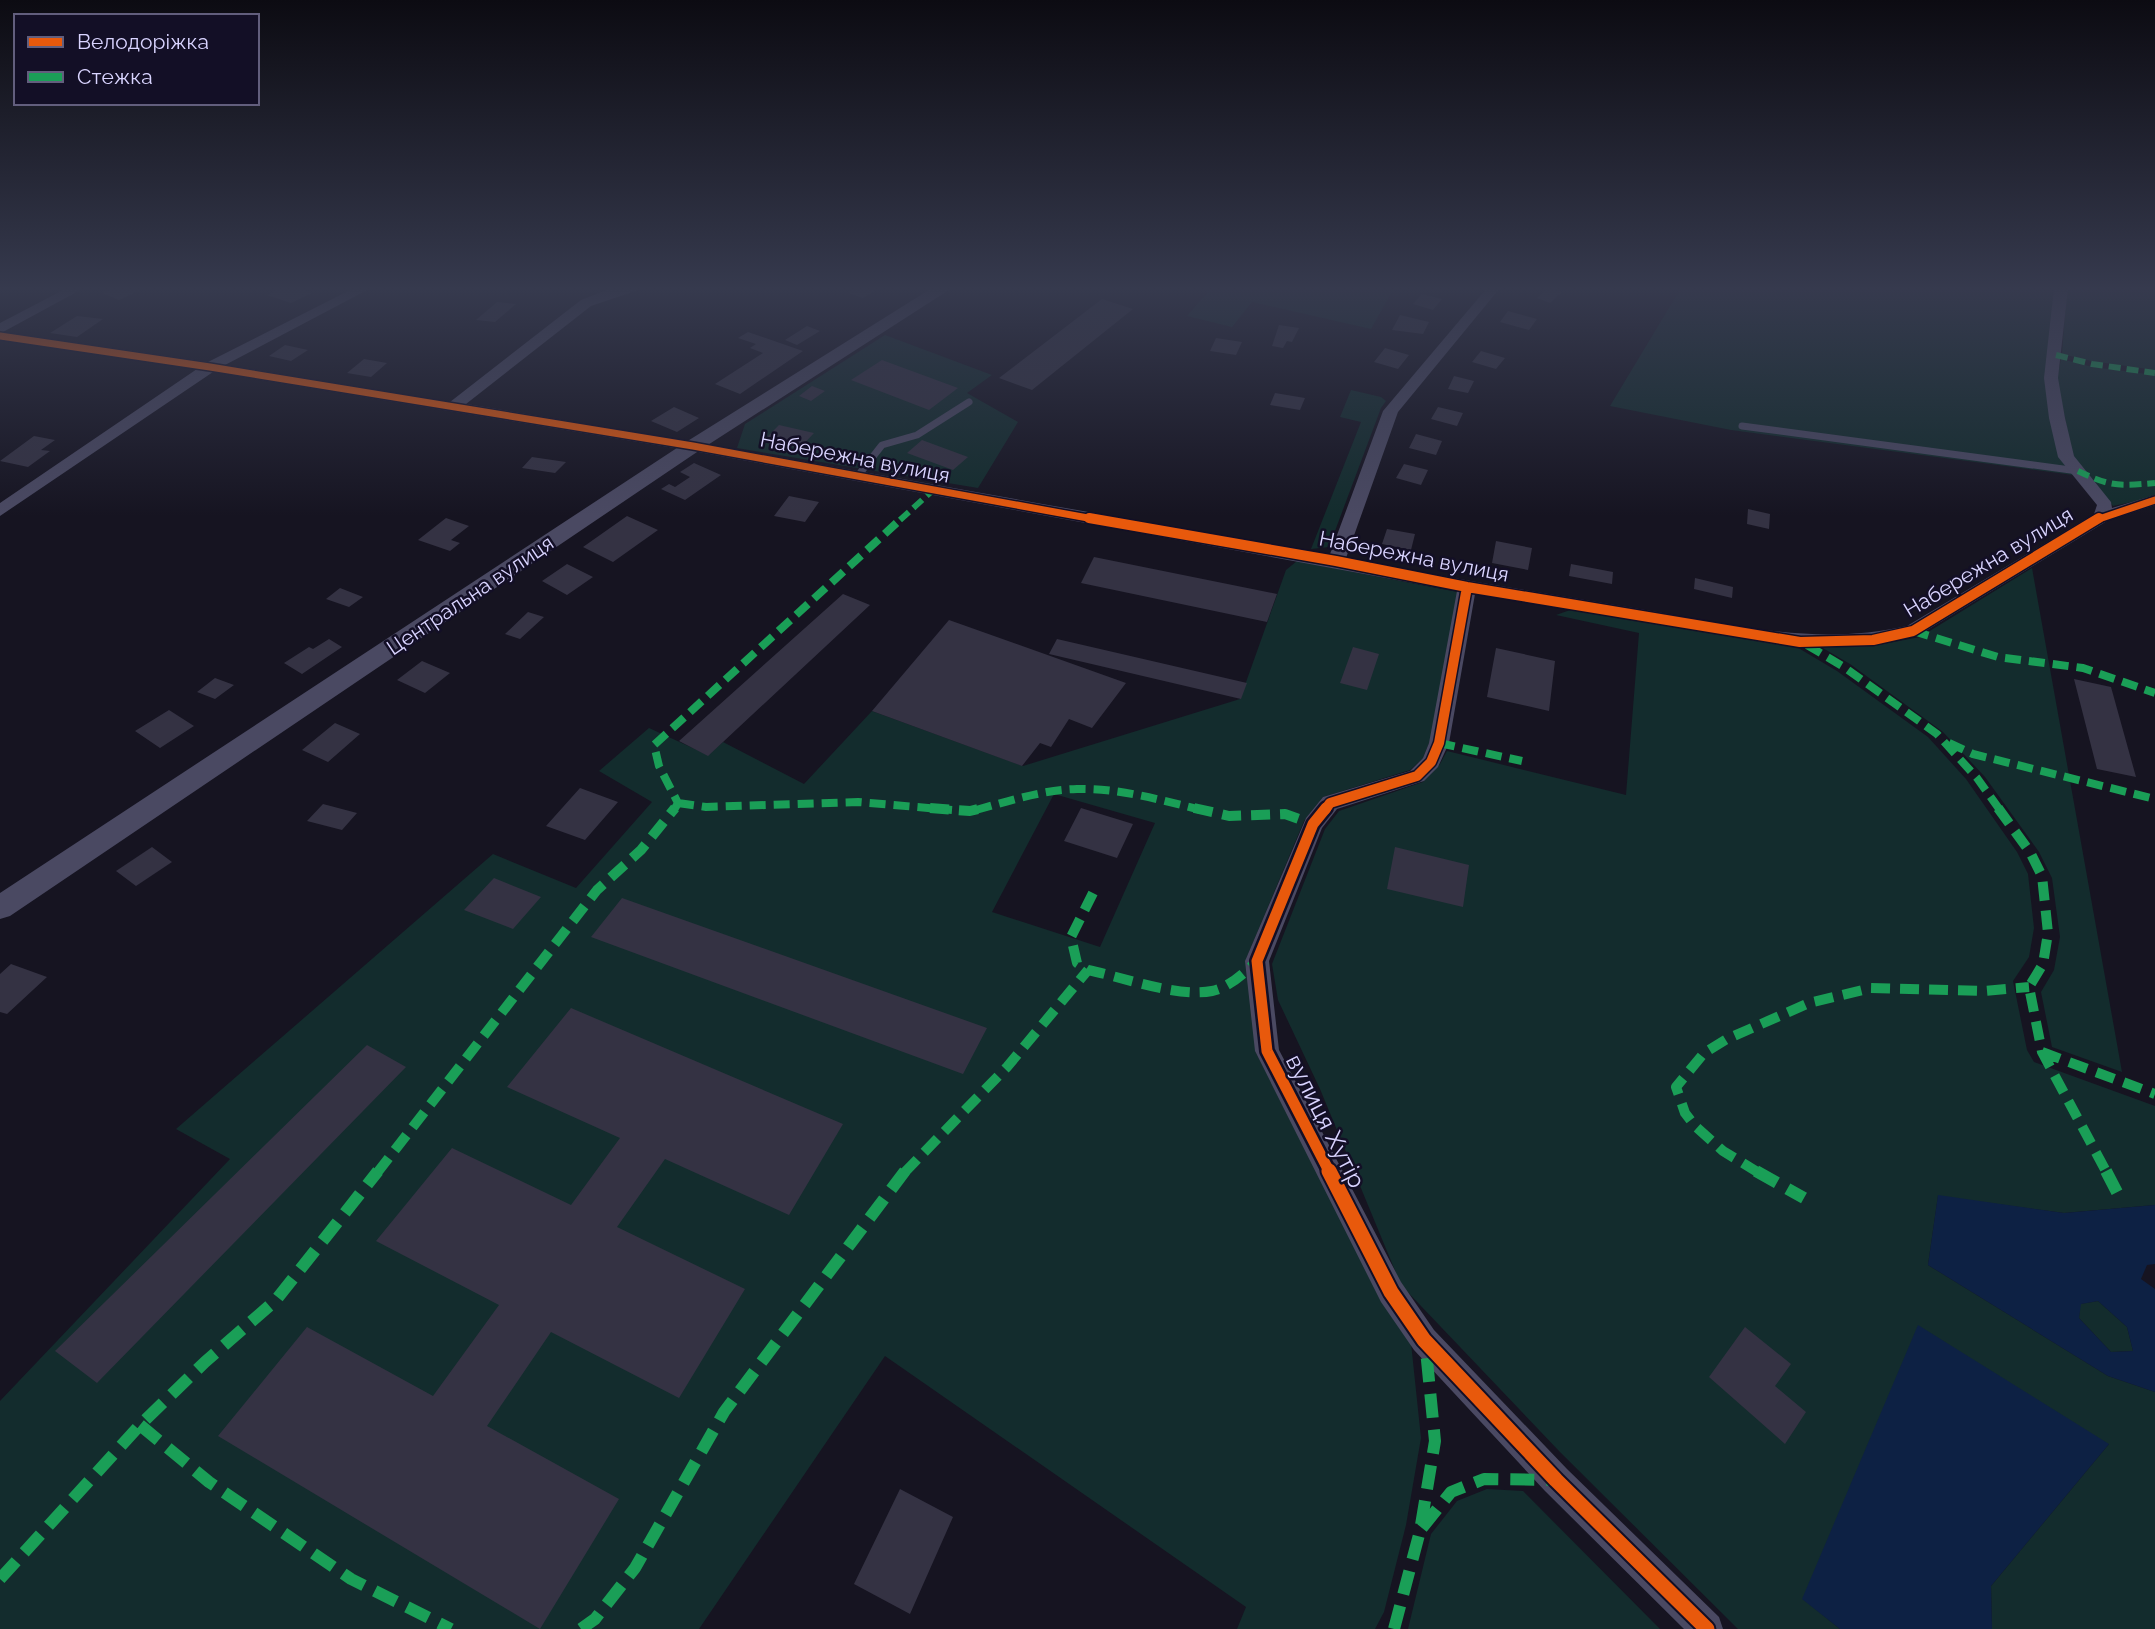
<svg xmlns="http://www.w3.org/2000/svg" width="2155" height="1629" viewBox="0 0 2155 1629" font-family="Raleway,sans-serif">
	<style>
		.green { fill: #132c2d; fill-rule: evenodd }
		.water { fill: #0d2144; fill-rule: evenodd }
		.building { fill: #343243 }
		.lines { fill: none; stroke-linecap: round; stroke-linejoin: round }
		.service { stroke: #4a4962; stroke-width: 7 }
		.minor { fill: #4a4962; fill-rule: evenodd }
		.tertiary { fill: #4a4962; fill-rule: evenodd }
		.quiet-far3 { stroke: #1a9f57; stroke-width: 6; stroke-dasharray: 12 6; stroke-linecap: butt }
		.quiet-far2 { stroke: #1a9f57; stroke-width: 8; stroke-dasharray: 16 8; stroke-linecap: butt }
		.quiet-far1 { stroke: #1a9f57; stroke-width: 10; stroke-dasharray: 19 10; stroke-linecap: butt }
		.quiet { stroke: #1a9f57; stroke-width: 12; stroke-dasharray: 24 12; stroke-linecap: butt }
		.cycleway-far3-casing { stroke: #130f26; stroke-width: 10 }
		.cycleway-far2-casing { stroke: #130f26; stroke-width: 13 }
		.cycleway-far1-casing { stroke: #130f26; stroke-width: 16 }
		.cycleway-casing { stroke: #130f26; stroke-width: 19 }
		.cycleway-far3 { stroke: #e8590c; stroke-width: 7 }
		.cycleway-far2 { stroke: #e8590c; stroke-width: 10 }
		.cycleway-far1 { stroke: #e8590c; stroke-width: 11 }
		.cycleway { stroke: #e8590c; stroke-width: 15 }
		.labels { text-anchor: middle; dominant-baseline: central; stroke-width: 5; stroke-linejoin: round; paint-order: stroke }
		.street-label { font-size: 21px; fill: #d9d4ff; stroke: #130f26 }
		.near-street-label { font-size: 24px; fill: #d9d4ff; stroke: #130f26 }
	</style>
	<rect width="100%" height="100%" fill="#161421"/>
	<path class="green" d="M1192,288H1394L1371,329L1252,302L1232,327L1187,316L1208,292Z
		M1681,288H2055L2050,353L2073,475L1731,430L1610,406Z
		M2067,288H2155V370L2091,361L2062,354Z
		M885,335L992,375L967,393L1018,422L978,488L737,448L745,424Z
		M2061,359L2093,367L2155,375V497L2113,506L2073,458L2057,379Z
		M1351,390L1381,397L1386,401L1381,408L1329,547L1311,549L1361,422L1340,417Z
		M1297,561L1458,592L1430,741L1423,758L1410,770L1323,797L1304,821L1246,959L1256,1053L1411,1343L1421,1438L1406,1525L1384,1612L1375,1629H1237L1246,1607L885,1356L699,1629H0V1401L230,1159L176,1129L493,854L576,888L652,802L599,771L649,728L708,755L723,742L804,784L872,711L1023,766L1240,699L1286,570ZM1054,794L1155,823L1100,947L992,912Z
		M2032,568L2122,1072L2052,1047L2041,992L2054,970L2060,937L2052,878L2039,852L1985,777L1943,732L1850,664L1821,647L1878,645L1920,637Z
		M1573,609L1795,646L1837,671L1928,737L1966,779L2017,852L2028,874L2034,928L2029,957L2013,981L2027,1050L2034,1062L2155,1106V1205L2064,1213L1938,1196L1928,1265L2108,1376L2155,1392V1629H1992L1991,1586L2109,1444L1803,1599L1840,1629H1738L1560,1452L1401,1285L1320,1089L1278,1000L1272,964L1325,829L1339,811L1423,782L1440,764L1447,751L1626,795L1639,633L1556,615Z
		M2098,1301L2127,1327L2133,1351L2111,1352L2079,1318L2080,1304Z
		M1487,1489L1523,1491L1660,1629H1408L1431,1534L1457,1501Z"/>
	<path class="water" d="M1938,1195L2064,1213L2155,1205V1264L2147,1265L2141,1279L2155,1289V1392L2108,1376L1928,1265ZM2098,1301L2127,1327L2133,1351L2111,1352L2079,1318L2081,1304Z
		M1918,1325L2109,1444L1991,1586L1992,1629H1840L1802,1599Z"/>
	<path class="building" d="M113,288H145L119,300L102,293Z
		M281,288H300L312,293L291,303L267,295Z
		M856,288H879L863,298L848,293Z
		M1548,288L1562,292L1550,303L1537,298Z
		M1422,294L1442,299L1433,310L1413,304Z
		M1102,299L1133,309L1032,390L999,378Z
		M497,302L516,304L495,322L476,320Z
		M1508,311L1537,319L1529,330L1500,322Z
		M1400,315L1429,322L1423,334L1392,330Z
		M77,316L103,319L77,337L50,333Z
		M1279,325L1299,328L1292,342L1287,341L1283,348L1272,346Z
		M807,326L820,331L797,345L785,340Z
		M748,332L803,351L740,394L715,384L763,353L750,348L756,344L738,338Z
		M1216,338L1242,342L1236,355L1210,351Z
		M285,345L308,350L291,361L269,356Z
		M1385,348L1409,355L1398,369L1374,362Z
		M1481,351L1505,358L1496,369L1472,362Z
		M364,359L387,363L371,377L347,373Z
		M882,360L958,388L929,410L851,380Z
		M1454,376L1474,381L1468,393L1448,389Z
		M812,386L825,391L811,401L799,396Z
		M1275,393L1305,398L1300,410L1270,405Z
		M674,407L699,418L677,432L651,421Z
		M1438,407L1463,413L1457,426L1431,419Z
		M779,425L814,433L800,448L764,440Z
		M1416,434L1442,441L1436,455L1409,448Z
		M34,436L55,440L41,450L50,451L28,467L0,461Z
		M922,440L968,457L953,470L907,453Z
		M532,457L566,462L555,473L522,468Z
		M694,463L721,475L685,500L661,489L669,484L675,487L690,477L680,472Z
		M1404,464L1428,470L1421,485L1396,478Z
		M789,496L819,502L805,522L774,516Z
		M1748,509L1770,514L1769,529L1747,524Z
		M627,516L658,530L613,562L583,547Z
		M446,518L469,526L451,540L460,543L450,551L418,540Z
		M1387,529L1415,534L1411,550L1382,544Z
		M1496,541L1532,548L1528,570L1492,563Z
		M1094,557L1277,594L1267,622L1081,583Z
		M567,564L593,577L567,595L542,581Z
		M1571,564L1613,572L1612,584L1569,576Z
		M1695,578L1733,587L1732,598L1694,589Z
		M340,588L363,597L349,607L326,599Z
		M843,594L870,605L708,756L679,741Z
		M528,612L544,617L520,639L505,634Z
		M949,620L1126,683L1092,728L1069,719L1051,747L1040,743L1022,766L872,711Z
		M329,639L342,647L302,674L284,663L309,647L313,649Z
		M1057,639L1247,683L1241,699L1049,654Z
		M1353,647L1379,654L1367,690L1340,683Z
		M1496,648L1555,661L1549,711L1487,697Z
		M422,661L450,673L425,693L397,680Z
		M215,678L234,685L215,699L197,692Z
		M2074,679L2111,687L2136,777L2097,769Z
		M169,710L194,726L160,748L135,731Z
		M335,723L360,734L328,762L302,750Z
		M580,788L618,802L585,840L546,826Z
		M323,804L357,813L342,830L307,821Z
		M1081,808L1133,824L1117,858L1064,841Z
		M152,847L172,862L136,886L116,871Z
		M1395,847L1469,865L1463,907L1387,889Z
		M494,878L541,897L513,929L464,910Z
		M622,898L987,1028L963,1074L591,937Z
		M11,964L47,977L7,1014L0,1012V974Z
		M571,1008L843,1124L789,1215L665,1159L617,1227L745,1289L679,1398L551,1332L487,1426L619,1499L540,1629L218,1436L307,1327L433,1396L499,1305L376,1241L452,1148L571,1205L620,1138L507,1087Z
		M367,1045L406,1067L97,1383L55,1351Z
		M1745,1327L1791,1364L1775,1386L1806,1412L1785,1444L1709,1377Z
		M900,1489L953,1517L910,1614L854,1584Z"/>
	<g class="lines">
		<path class="service" d="M1742,426L2078,471
			M857,477L882,445L917,435L969,402"/>
		<path class="minor" d="M67,288H84L3,332L208,362L354,288H371L225,365L450,402L581,300L612,288H644L591,306L466,404C754,451 1042,505 1330,554L1383,411L1487,288H1500L1398,412L1346,558C1443,577 1541,593 1639,609C1731,624 1815,647 1907,626L2094,514L2097,505L2058,457L2049,418L2044,378L2054,288H2068L2058,378L2065,418L2074,456L2111,502L2112,508L2155,495V505L2107,521L1919,635L1873,646L1800,648L1475,594L1449,743L1438,767L1424,781L1337,809L1322,828L1269,961L1279,1050L1401,1282L1434,1330L1567,1469L1719,1617L1723,1629H1684L1545,1491L1414,1350L1381,1302L1255,1051L1245,961L1306,818L1323,797L1410,771L1423,758L1429,743L1457,591L693,451L213,372L0,516V503L197,369L0,340V323Z"/>
		<path class="tertiary" d="M932,288H952L700,450L10,916L0,919V893L686,442Z"/>
		<path class="quiet-far3" d="M2056,355L2092,364L2155,373
			M2078,471C2111,487 2119,486 2155,483
			M900,520L932,491"/>
		<path class="quiet-far2" d="M1913,631L1998,657L2083,668L2155,693
			M1807,645L1844,667L1937,734L1977,778L2000,810
			M1439,743L1522,761
			M1949,743L1973,754L2155,799
			M678,803L706,807L858,802L952,810
			M674,810L678,803L659,766L654,745L902,518
			M976,810C1009,801 1042,790 1077,789C1119,788 1161,800 1201,810"/>
		<path class="quiet-far1" d="M930,808L970,811L982,808
			M1194,808L1229,816L1285,814L1313,824
			M1998,808L2030,852L2042,876L2048,933L2043,964L2029,987L2042,1052L2107,1173
			M1093,893L1071,937L1077,963L1088,970C1122,977 1178,998 1212,991C1230,987 1244,973 1257,961
			M2042,1052L2155,1094
			M377,1173L597,890L641,850L675,808
			M904,1173L1007,1067L1088,970
			M1759,1173L1723,1151L1695,1126L1685,1113L1676,1087L1704,1053L1727,1039L1809,1003L1871,988L1983,991L2029,987"/>
		<path class="quiet" d="M1756,1171L1804,1198
			M2106,1171L2122,1202
			M140,1425L209,1482L351,1579L451,1629
			M1422,1528L1451,1492L1484,1479L1556,1480
			M0,1579L140,1425L205,1362L276,1300L378,1171
			M581,1629L595,1619L635,1568L724,1412L905,1171
			M1394,1629L1420,1531L1435,1441L1425,1340"/>
		<defs>
			<path id="cycleway-far3" d="M0,336L210,367L693,446L1099,520
				M2096,520L2155,500"/>
			<path id="cycleway-far2" d="M1089,518L1336,561L1467,587L1800,642L1873,640L1913,631L2099,518
				M1325,810L1330,803L1417,776L1431,762L1439,743L1467,587"/>
			<path id="cycleway-far1" d="M1326,808L1313,824L1257,961L1267,1051L1330,1173"/>
			<path id="cycleway" d="M1329,1171L1391,1292L1424,1340L1556,1480L1707,1629"/>
		</defs>
		<use href="#cycleway-far3" class="cycleway-far3-casing"/>
		<use href="#cycleway-far2" class="cycleway-far2-casing"/>
		<use href="#cycleway-far1" class="cycleway-far1-casing"/>
		<use href="#cycleway" class="cycleway-casing"/>
		<use href="#cycleway-far3" class="cycleway-far3"/>
		<use href="#cycleway-far2" class="cycleway-far2"/>
		<use href="#cycleway-far1" class="cycleway-far1"/>
		<use href="#cycleway" class="cycleway"/>
	</g>
	<linearGradient id="sky" x2="0" y2="1"><stop stop-color="#0c0b12"/><stop offset="0.56" stop-color="#363a4e"/><stop offset="1" stop-color="#363a4e" stop-opacity="0"/></linearGradient>
	<rect width="2155" height="516" fill="url(#sky)"/>
	<g class="labels">
		<g class="street-label">
			<text transform="translate(855 457) rotate(11)">Набережна вулиця</text>
			<text transform="translate(1414 556) rotate(11)">Набережна вулиця</text>
			<text transform="translate(1988 562) rotate(-31)">Набережна вулиця</text>
			<text transform="translate(470 595) rotate(-34)">Центральна вулиця</text>
		</g>
		<g class="near-street-label">
			<text transform="translate(1326 1121) rotate(63)">вулиця Хутір</text>
		</g>
	</g>
	<rect x="14" y="14" width="245" height="91" fill="#130f26" stroke="#625e7d" stroke-width="2"/>
	<rect x="28" y="37" width="35" height="10" fill="#e8590c" stroke="#625e7d" stroke-width="2"/>
	<text x="77" y="49" font-size="21" fill="#d9d4ff">Велодоріжка</text>
	<rect x="28" y="72" width="35" height="10" fill="#1a9f57" stroke="#625e7d" stroke-width="2"/>
	<text x="77" y="84" font-size="21" fill="#d9d4ff">Стежка</text>
</svg>
